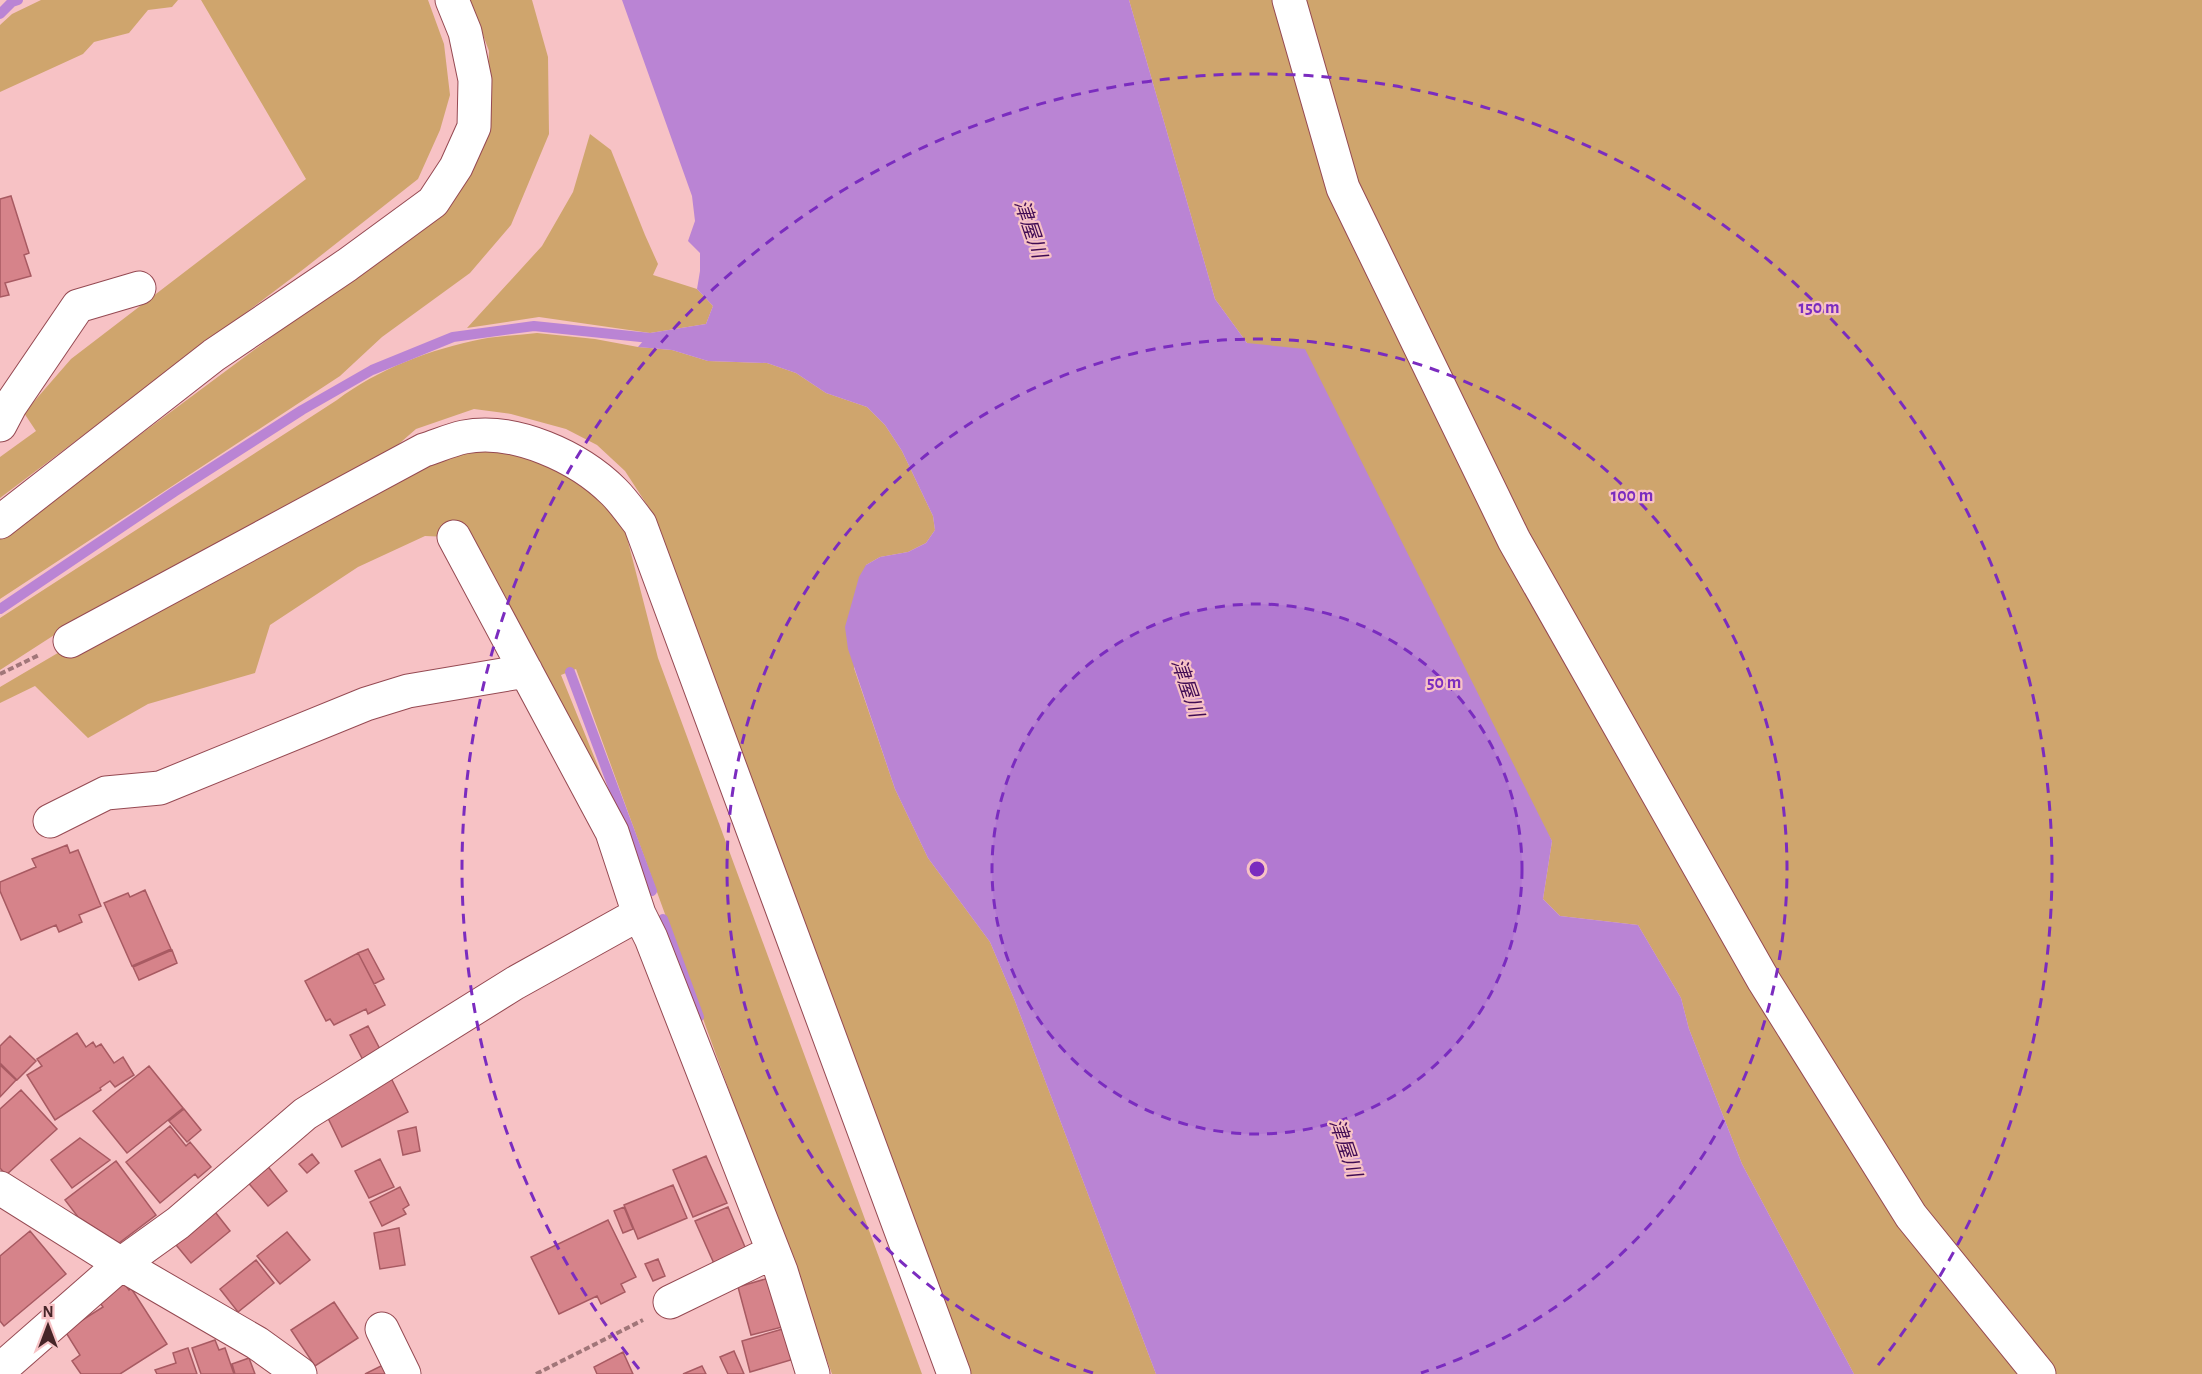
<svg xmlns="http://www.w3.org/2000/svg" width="2202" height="1374" viewBox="0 0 2202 1374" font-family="'Alegreya Sans','Noto Sans JP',sans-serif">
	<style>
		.green { fill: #cfa56d }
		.water { fill: #ba84d4 }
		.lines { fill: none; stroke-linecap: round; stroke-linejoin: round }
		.stream { stroke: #ba84d4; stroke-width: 10 }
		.building { fill: #d6838a; stroke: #a85a62; stroke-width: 1.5 }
		.minor-casing { stroke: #954952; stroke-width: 35 }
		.path { stroke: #a17679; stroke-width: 4; stroke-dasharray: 6 3; stroke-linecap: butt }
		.minor { stroke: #fff; stroke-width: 33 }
		.ring { fill: none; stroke: #7b2cbf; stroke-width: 3; stroke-dasharray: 10 8 }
		.labels { text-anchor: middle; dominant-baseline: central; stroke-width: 4.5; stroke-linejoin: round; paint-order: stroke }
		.water-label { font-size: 20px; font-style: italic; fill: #400b54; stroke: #f7c2c5 }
		.centre { fill: #7b2cbf; stroke: #f7c2c5; stroke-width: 3 }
		.ring-label { font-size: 18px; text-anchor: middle; font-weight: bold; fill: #7b2cbf; stroke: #f7c2c5; stroke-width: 4.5; stroke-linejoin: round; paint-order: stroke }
	</style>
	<rect width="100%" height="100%" fill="#f7c2c5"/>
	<path class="green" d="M41,0H178L172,7L148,10L129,33L94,42L83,54L0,92V25L12,14Z
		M201,0H428L444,44L450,95L440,130L418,179L305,268L0,498V457L36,431L24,413L71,359L306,179Z
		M470,0H532L548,57L549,134L511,225L470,273L382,337L340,376L0,599V539L355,275L456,195L487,101L489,51Z
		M1129,0H1273L1504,543L2021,1374H1854L1742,1164L1689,1029L1681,998L1638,925L1560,916L1543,899L1552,841L1247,343L1215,299Z
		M1303,0H2202V1374H2054L1921,1210L1773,976L1524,532L1353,181Z
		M590,134L611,150L645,235L658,264L653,275L697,289L713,306L706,324L650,333L539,317L467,328L542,246L573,192Z
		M537,333L595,339L638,347L672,350L708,361L767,363L796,373L826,393L867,407L885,425L902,451L933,516L935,530L926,543L908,552L880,557L866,565L854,668L895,789L928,858L990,942L1015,1001L1156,1374H971L653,514L625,471L597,445L566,429L511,414L474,409L416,429L393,449L62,630L0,670V618L337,400C378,369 431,349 482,339C500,336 519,335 537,333Z
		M510,448L550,463L601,500L625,530L658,658L922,1374H832L576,669L561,675L623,828L449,537L425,536L358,567L270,625L255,673L148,704L88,738L35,686L0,703V687L68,647L417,466L462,449Z"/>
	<path class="water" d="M622,0H1129L1215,299L1247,343L1305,349L1552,841L1543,899L1560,916L1638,925L1681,998L1689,1029L1742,1164L1854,1374H1156L1015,1001L990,942L928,858L895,789L848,649L845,627L859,577L866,565L880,557L908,552L926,543L935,530L933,516L902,451L885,425L867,407L826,393L796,373L767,363L708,361L672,350L638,347L650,333L706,324L713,306L697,289L700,271V253L688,241L695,221L692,196Z"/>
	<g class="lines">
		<path class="stream" d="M0,14L12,2L18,0
			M0,609L174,492L302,410L372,370L453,337L534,326L660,339
			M570,672L652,891
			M663,919L699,1017"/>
	</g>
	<path class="building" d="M11,196L29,253L24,255L31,276L5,283L9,295L0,297V199Z
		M67,845L70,853L78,850L101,906L79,915L82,922L59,932L56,925L21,940L0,891V882L36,867L32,859Z
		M145,890L171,949L132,966L104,903L128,893L130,897Z
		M368,949L384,979L374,984L358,953Z
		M172,950L177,963L139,980L133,967Z
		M358,953L385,1005L368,1014L366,1009L334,1025L330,1019L326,1021L305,981Z
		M368,1026L382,1053L364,1062L350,1035Z
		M77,1033L86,1047L93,1042L96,1047L101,1044L114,1063L123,1057L134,1075L115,1087L110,1081L100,1088L101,1090L55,1120L27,1075L42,1066L37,1059Z
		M10,1036L36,1061L17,1080L0,1063V1046Z
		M0,1065L16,1080L0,1097Z
		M149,1066L183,1108L127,1153L93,1111Z
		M389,1074L408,1112L342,1147L326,1114Z
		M21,1090L57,1129L6,1175L0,1168V1109Z
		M184,1109L201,1130L187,1142L169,1121Z
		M170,1126L186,1146L190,1142L211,1167L198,1178L195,1174L160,1203L126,1162Z
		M416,1127L420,1151L403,1155L398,1131Z
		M80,1138L110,1160L72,1188L51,1160Z
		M312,1154L319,1163L307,1173L299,1164Z
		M706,1156L727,1203L693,1217L673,1170Z
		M380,1159L394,1187L369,1198L355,1171Z
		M116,1161L156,1215L119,1243L78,1217L65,1200Z
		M266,1164L287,1191L268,1206L246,1180Z
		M673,1185L687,1218L638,1239L624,1205Z
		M400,1187L409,1205L403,1209L406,1214L382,1226L370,1202Z
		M624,1207L633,1229L623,1233L614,1211Z
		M728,1207L748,1254L716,1268L695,1221Z
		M212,1208L230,1231L191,1263L172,1240Z
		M608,1220L636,1277L621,1284L625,1292L601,1304L597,1296L559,1314L531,1257Z
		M399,1228L405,1265L380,1269L374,1233Z
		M30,1231L66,1274L4,1326L0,1321V1256Z
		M287,1232L310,1260L280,1284L257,1256Z
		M658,1259L665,1276L653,1281L645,1264Z
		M256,1260L274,1283L238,1312L220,1289Z
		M772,1277L786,1326L751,1335L738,1287Z
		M124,1283L129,1290L131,1288L167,1344L120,1374H81L72,1361L80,1355L65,1331L103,1307L98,1300Z
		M334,1302L358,1338L315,1366L291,1330Z
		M786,1328L794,1359L750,1372L742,1341Z
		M215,1340L219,1350L225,1348L234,1374H201L192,1348Z
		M188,1348L197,1374H157L155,1370L176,1363L173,1353Z
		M734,1351L744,1374H728L720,1357Z
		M623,1352L633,1374H597L594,1367Z
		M249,1358L255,1374H235L232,1364Z
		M385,1364L390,1374H365Z
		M702,1366L706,1374H683Z"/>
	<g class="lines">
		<defs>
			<path id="minor" d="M1289,0L1343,188L1514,540L1764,981L1911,1216L2039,1374
				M0,425L10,406L78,306L139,288
				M0,522L214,355L347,265L433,202L456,167L474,127L475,80L465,32L452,0
				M454,537L612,832L639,914
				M70,641L424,450C437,446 450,440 464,437C514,427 579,457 614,492C624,502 632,514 640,524L954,1374
				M50,821L106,793L160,788L366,704L408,691L526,671
				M0,1188L121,1264L257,1343L300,1374
				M670,1302L773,1252
				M382,1329L404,1374
				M0,1370L121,1264L178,1223L305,1114L515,983L639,914L651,938L781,1271L813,1374"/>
		</defs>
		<use href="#minor" class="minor-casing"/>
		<path class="path" d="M0,674L39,655
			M536,1374L643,1320"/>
		<use href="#minor" class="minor"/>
	</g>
	<circle cx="1257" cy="869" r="265" fill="#7b2cbf" fill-opacity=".12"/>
	<g class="ring">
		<circle cx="1257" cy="869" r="265"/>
		<path d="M1093 1373A530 530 0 1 1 1421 1373"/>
		<path d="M639 1369A795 795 0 1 1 1875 1369"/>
	</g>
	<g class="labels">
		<g class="water-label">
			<text transform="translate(1030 229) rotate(71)">津屋川</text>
			<text transform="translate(1187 688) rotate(71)">津屋川</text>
			<text transform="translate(1345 1148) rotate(71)">津屋川</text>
		</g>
	</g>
	<circle cx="1257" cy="869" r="9" class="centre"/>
	<g class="ring-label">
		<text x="1819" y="313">150 m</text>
		<text x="1632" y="501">100 m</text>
		<text x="1444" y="688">50 m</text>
	</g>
	<g transform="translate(48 1326)" stroke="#f7c2c5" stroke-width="4.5" paint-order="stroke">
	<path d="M0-4.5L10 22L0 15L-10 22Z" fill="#472629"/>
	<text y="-9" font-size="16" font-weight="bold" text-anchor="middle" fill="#472629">N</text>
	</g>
</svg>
